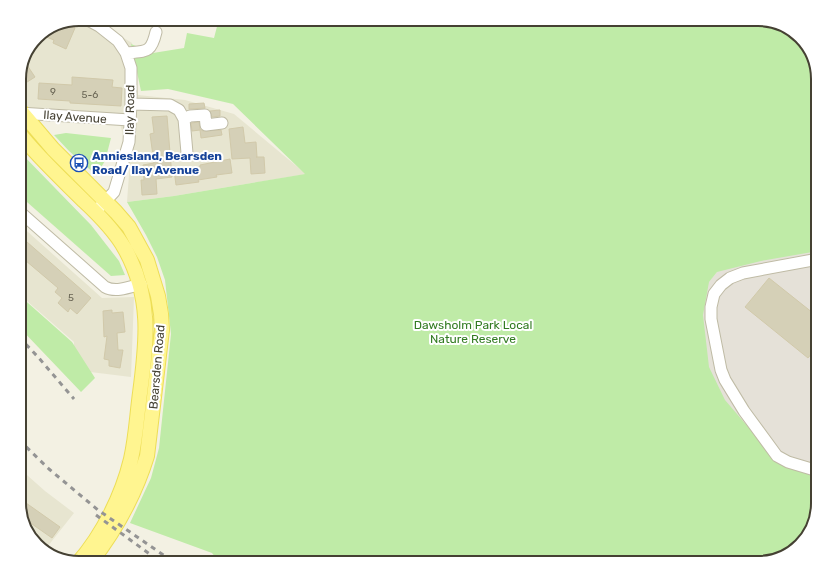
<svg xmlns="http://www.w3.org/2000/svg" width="837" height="582" viewBox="0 0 837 582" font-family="Rubik,sans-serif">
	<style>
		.residential { fill: #e7e5d0 }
		.industrial { fill: #e5e1d8 }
		.green { fill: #bfeba7 }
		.building { fill: #d5d0b7; stroke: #d1c9aa }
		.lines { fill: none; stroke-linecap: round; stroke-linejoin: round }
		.minor-casing { stroke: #bfbba5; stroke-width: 13 }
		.major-casing { stroke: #edde56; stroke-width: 16 }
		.minor { stroke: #fff; stroke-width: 11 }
		.major { stroke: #fff590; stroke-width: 14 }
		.rail { stroke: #949494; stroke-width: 3; stroke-dasharray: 5 5; stroke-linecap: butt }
		.labels { text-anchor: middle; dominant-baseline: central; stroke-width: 4; stroke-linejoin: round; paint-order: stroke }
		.number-label { font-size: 10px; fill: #696554 }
		.street-label { font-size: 12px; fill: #454133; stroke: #fff }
		.transit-label { font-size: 12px; font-weight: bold; fill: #164399; stroke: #fff; text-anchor: start }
		.park-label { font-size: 12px; fill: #327b22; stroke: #fff }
		.rim { fill: none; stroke: #454133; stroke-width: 2 }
	</style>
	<rect width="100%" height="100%" fill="#f3f1e3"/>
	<path class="residential" d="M79,19H93L132,43L138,95L185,100L234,114L306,174L174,196L127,202L130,161L120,124L19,108V75L37,36Z
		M19,224L102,298L134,297L131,377L74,370V342L19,294Z
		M19,468L45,491L74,513L44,551L27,533L19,507Z"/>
	<path class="industrial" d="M818,245V482L781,471L758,453L709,379L702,318L703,289L721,267Z"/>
	<path class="green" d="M219,19H758L792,29L812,52L818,79V251L761,261L717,272L709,282L703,315L709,367L725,400L778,462L791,469L818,477V503L808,537L785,557L758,563H220L212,553L130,523L151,478L159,448L171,334L165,280L157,257L146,235L127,202L174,196L305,174L233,104L168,89L141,91L131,44L153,53L184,48L187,33L214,38Z
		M66,133L111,138L105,161L96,175L69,151L54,135Z
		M19,151L91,225L119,261L125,275L111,276L19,195Z
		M19,295L72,342L95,378L81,392L19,327Z"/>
	<path class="building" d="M67,24L75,28L66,49L53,43L54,40L41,35Z
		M25,62L35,77L24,84L19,78V75Z
		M72,77L113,80L112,87L122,88L121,106L70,103V101L38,99L39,83L72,85Z
		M204,103L205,108L189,109V104Z
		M220,110V116L212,117L210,111Z
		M167,116L172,177L156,179L157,194L142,195L141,180H144L143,165L154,163L150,134L154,133L152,117Z
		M199,122L200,129L203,131L221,130L222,135L201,138L200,130L192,131L191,123Z
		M243,127L245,143L256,142L257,157H256H264L265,173L251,174L250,158L232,159L229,129Z
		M230,159L232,173L216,175L217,177L198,180L199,182L176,185L174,170L200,167V165Z
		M19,242L23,245L27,242L91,298L77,314L70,308L68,312L58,303L62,298L55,292L58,288L19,255Z
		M769,278L818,317V346L808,358L745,307Z
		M112,310V313L123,312L125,332L117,333L118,350H123L120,368L109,366V360L104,359L107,336L104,337L103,311Z
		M19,498L60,527L52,538L22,517L19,507Z"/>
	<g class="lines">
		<defs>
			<path id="minor" d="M86,19L99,26L118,41L126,53L131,68V104L129,142L114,192L95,212
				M126,53C146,51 151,54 156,32
				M131,104L170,105L179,110L184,119L187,153
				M19,113L130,120
				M184,119L190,116L205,115L206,125L222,123
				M19,211L105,287C116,293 130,287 141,284
				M818,259L743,273L730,278L721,285L714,294L711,307V319L721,370L725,380L744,411L777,456L788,462L818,471"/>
			<path id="major" d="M19,109L53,149L116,212L129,227L147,260L158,296L161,314L162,330L147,456C135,495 115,531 90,563
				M19,133C39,158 62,179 84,201C99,215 115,231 125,249C152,298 147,340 140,393C137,415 136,437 131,459C122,496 103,534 78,563"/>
		</defs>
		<use href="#minor" class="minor-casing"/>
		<use href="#major" class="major-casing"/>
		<use href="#minor" class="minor"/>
		<use href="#major" class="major"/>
		<path class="rail" d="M19,337L38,357L74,399
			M19,440L49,469L98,510L175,563
			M96,515L162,563"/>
	</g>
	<defs>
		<symbol id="bus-ring" viewBox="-11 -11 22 22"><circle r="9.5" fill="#fff" stroke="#1a4fb4" stroke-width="1.5"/><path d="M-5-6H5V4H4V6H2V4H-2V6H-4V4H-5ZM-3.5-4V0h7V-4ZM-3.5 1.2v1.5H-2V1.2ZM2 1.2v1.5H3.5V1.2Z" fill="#1a4fb4"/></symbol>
	</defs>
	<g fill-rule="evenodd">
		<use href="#bus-ring" x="69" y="153" width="20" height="20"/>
	</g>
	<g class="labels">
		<g class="number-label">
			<text x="53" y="92">9</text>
			<text x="90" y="95">5-6</text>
			<text x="71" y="298">5</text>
		</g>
		<g class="street-label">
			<text transform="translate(130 110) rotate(-89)">Ilay Road</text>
			<text transform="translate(75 117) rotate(4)">Ilay Avenue</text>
			<text transform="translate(157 367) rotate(-85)">Bearsden Road</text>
		</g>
		<g class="transit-label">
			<text x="92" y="156">Anniesland, Bearsden<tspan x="92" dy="14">Road/ Ilay Avenue</tspan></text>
		</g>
		<g class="park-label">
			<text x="473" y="325">Dawsholm Park Local<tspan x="473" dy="14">Nature Reserve</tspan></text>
		</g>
	</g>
	<path d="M0 0H837V582H0ZM79 26H758A53 53 0 0 1 811 79V503A53 53 0 0 1 758 556H79A53 53 0 0 1 26 503V79A53 53 0 0 1 79 26Z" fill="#fff" fill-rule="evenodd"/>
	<path class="rim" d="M79 26H758A53 53 0 0 1 811 79V503A53 53 0 0 1 758 556H79A53 53 0 0 1 26 503V79A53 53 0 0 1 79 26Z"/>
</svg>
